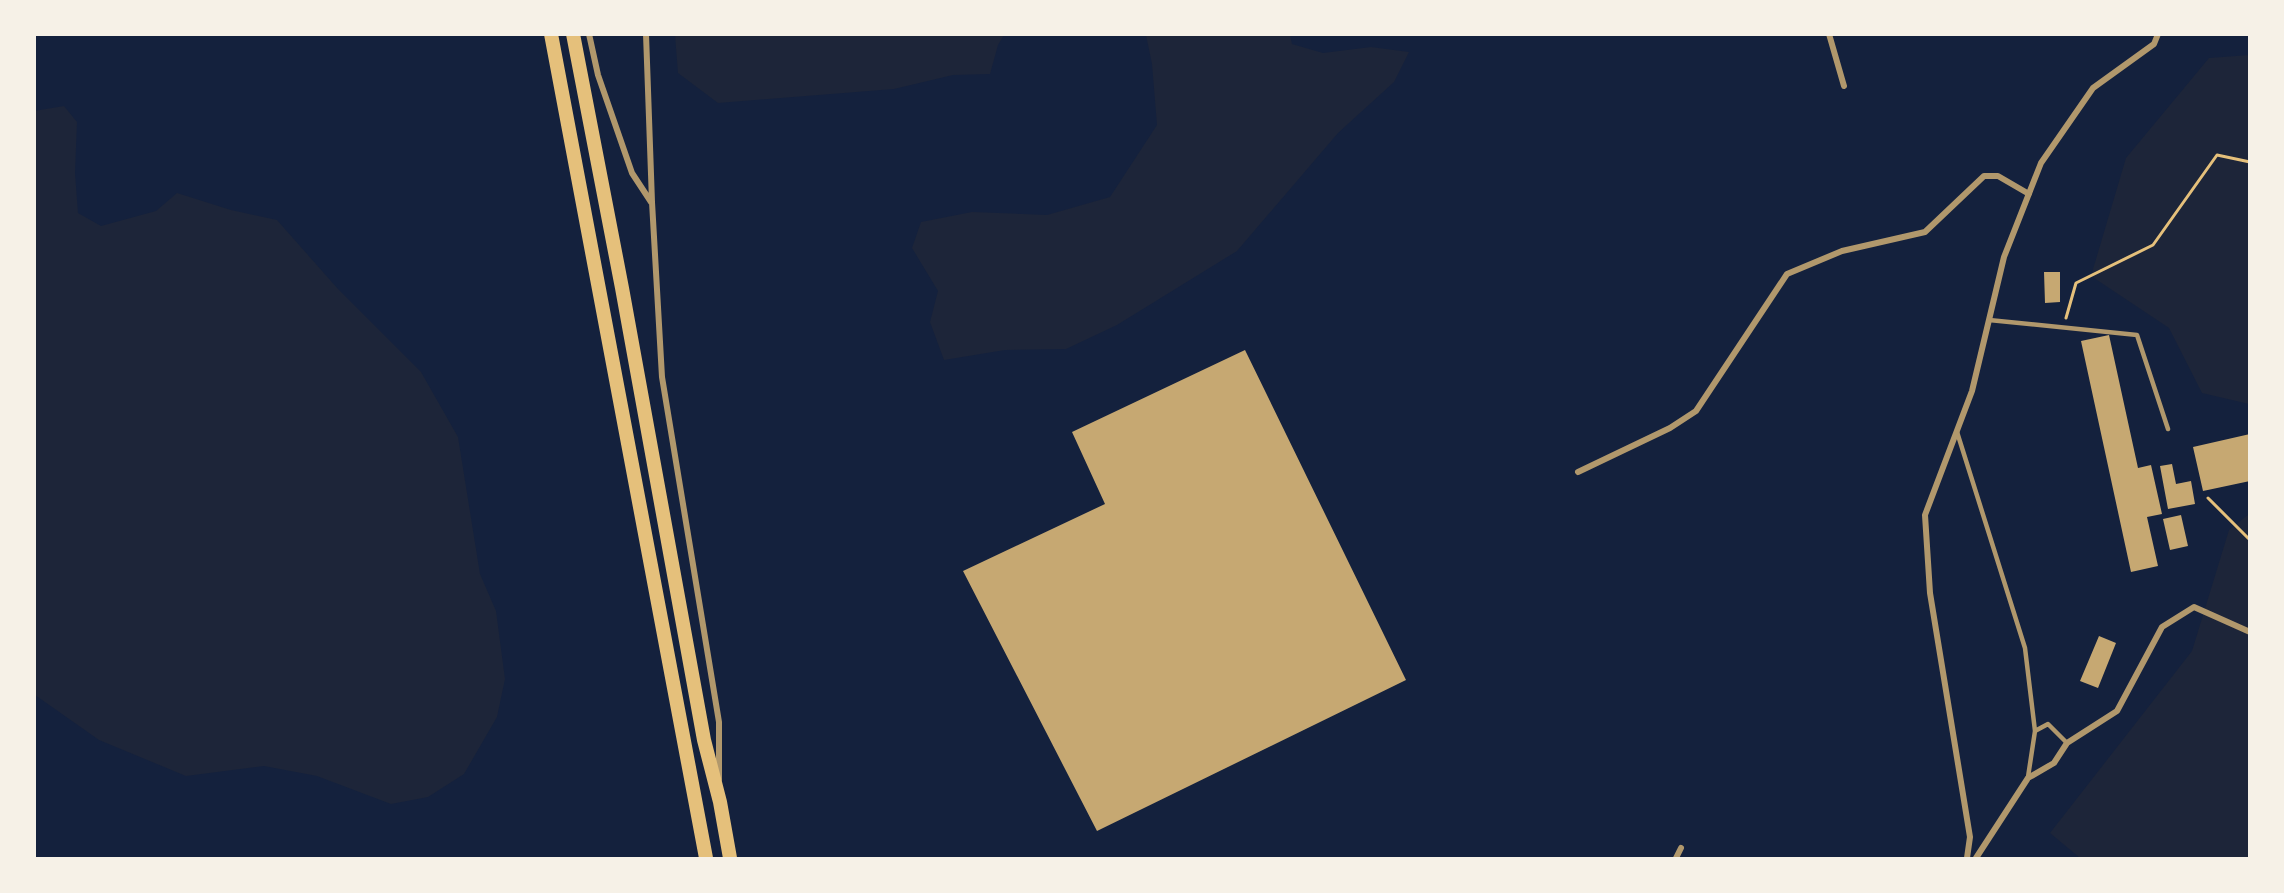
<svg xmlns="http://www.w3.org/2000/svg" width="2284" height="893" viewBox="0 0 2284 893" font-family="Rubik,sans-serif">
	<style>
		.green { fill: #1d2539 }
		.building { fill: #c6a872 }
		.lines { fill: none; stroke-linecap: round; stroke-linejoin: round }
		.path { stroke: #e5c07b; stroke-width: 3 }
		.service { stroke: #b1986c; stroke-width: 4.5 }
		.minor { stroke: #b1986c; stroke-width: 6 }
		.primary { stroke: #e5c07b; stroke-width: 14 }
	</style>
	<rect width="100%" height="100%" fill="#14213d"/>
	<path class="green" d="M675,35V34L1004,35L998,45L990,74L953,75L894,89L718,103L678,73Z
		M1146,35H1290L1292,44L1323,53L1371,47L1409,52L1394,82L1338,133L1237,251L1117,325L1066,349L1005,350L944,360L930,322L938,291L912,248L921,222L972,212L1047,215L1110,197L1157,125L1152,64Z
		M2249,55V404L2202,393L2169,328L2091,276L2126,158L2209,58Z
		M64,106L77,122L75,173L78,213L101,226L156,211L177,193L231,210L277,220L338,289L421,372L458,437L480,574L496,611L505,679L497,717L464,774L428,797L391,804L317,776L264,766L186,776L99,740L35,695L34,111Z
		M2249,514V858H2080L2050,833L2192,651L2229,530Z"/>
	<path class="building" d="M2044,272H2060V302L2045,303Z
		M2109,335L2138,468L2151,465L2162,514L2147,517L2158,566L2131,572L2081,341Z
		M1245,350L1406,680L1097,831L963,571L1105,504L1072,432Z
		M2250,434V481L2203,491L2193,447Z
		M2172,464L2176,484L2191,481L2195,504L2168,509L2160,466Z
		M2181,515L2188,546L2170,550L2163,519Z
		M2099,636L2116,643L2098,688L2080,681Z"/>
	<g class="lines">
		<path class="path" d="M2066,318L2076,283L2153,245L2217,155L2250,162
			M2208,498L2250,540"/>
		<path class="service" d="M1989,320L2137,335L2168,429
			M1957,432L2025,648L2035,731L2028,777
			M2035,731L2048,724L2067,743"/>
		<path class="minor" d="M589,34L598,75L632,173L651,202
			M646,34L652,202L662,377L719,722V779
			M1829,34L1844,86
			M1578,472L1670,428L1696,411L1787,274L1842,251L1925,232L1984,176H1998L2029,194
			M1676,858L1681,848
			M1967,858L1970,837L1930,593L1925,515L1972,391L2004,257L2041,163L2093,88L2154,44L2158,34
			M1976,858L2028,778L2054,763L2067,743L2117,711L2162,627L2194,607L2250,632"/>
		<path class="primary" d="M551,34L706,858
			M573,34L622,288L704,740L720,802L730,858"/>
	</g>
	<rect width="2284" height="893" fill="none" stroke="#f6f1e7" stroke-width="72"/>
</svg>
